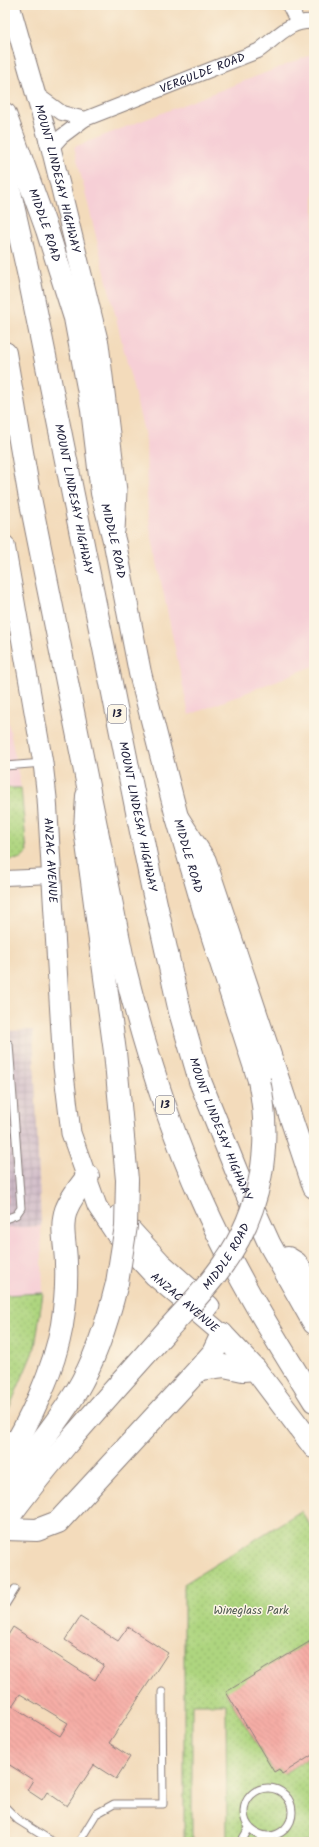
<svg xmlns="http://www.w3.org/2000/svg" width="319" height="1847" viewBox="0 0 319 1847" font-family="Kalam,sans-serif">
	<style>
		.built { fill: #f6cfd6 }
		.industrial { fill: url(#industrial-grid) }
		.grass { fill: url(#grass-dots); stroke: #687c5d }
		.building { fill: url(#building-back-hatch); fill-rule: evenodd }
		.lines { fill: none; stroke-linecap: round; stroke-linejoin: round }
		.lane-casing { stroke: #8a7e7b; stroke-width: 9 }
		.street-casing { stroke: #8a7e7b; stroke-width: 16 }
		.secondary-casing { stroke: #8a7e7b; stroke-width: 21 }
		.primary-casing { stroke: #8a7e7b; stroke-width: 24 }
		.highway-casing { stroke: #8a7e7b; stroke-width: 24 }
		.lane { stroke: #fff; stroke-width: 7 }
		.street { stroke: #fff; stroke-width: 14 }
		.secondary { stroke: #fff; stroke-width: 19 }
		.primary { stroke: #fff; stroke-width: 22 }
		.highway { stroke: #fff; stroke-width: 22 }
		.primary-bridge-casing { stroke: #8a7e7b; stroke-width: 24; stroke-linecap: butt }
		.primary-bridge { stroke: #fff; stroke-width: 22 }
		.labels { text-anchor: middle; dominant-baseline: central; stroke-width: 3; stroke-linejoin: round; paint-order: stroke }
		.shield { fill: #fcf5e5; stroke: #63616e; stroke-width: 1 }
		.shield-label { font-size: 11px; font-weight: bold; fill: #22223b }
		.street-label { font-size: 12px; fill: #22223b; stroke: #fcf5e5 }
		.park-label { font-size: 12px; fill: #4c584f; stroke: #fcf5e5 }
	</style>
	<defs>
		<pattern id="industrial-grid" width="8" height="8" patternUnits="userSpaceOnUse"><rect width="8" height="8" fill="#d1bdc9"/><path d="M0 4h8M4 0v8" fill="none" stroke="#b3a2ae"/></pattern>
		<pattern id="grass-dots" width="8" height="8" patternUnits="userSpaceOnUse"><rect width="8" height="8" fill="#aed57f"/><path d="M2 2h.1M6 6h.1" fill="none" stroke="#95b76f" stroke-width="1.8" stroke-linecap="round"/></pattern>
		<pattern id="building-back-hatch" width="6" height="6" patternUnits="userSpaceOnUse"><rect width="6" height="6" fill="#f6ada6"/><path d="M-1 5l2 2M0 0l6 6M5-1l2 2" fill="none" stroke="#d39590"/></pattern>
	</defs>
	<rect width="100%" height="100%" fill="#fcf5e5"/>
	<filter id="ink" filterUnits="userSpaceOnUse"><feTurbulence type="fractalNoise" baseFrequency=".025" numOctaves="2"/><feDisplacementMap in="SourceGraphic" scale="8" xChannelSelector="R" yChannelSelector="G"/><feConvolveMatrix kernelMatrix="1 2 1 2 8 2 1 2 1" color-interpolation-filters="sRGB"/></filter>
	<filter id="wash" filterUnits="userSpaceOnUse"><feTurbulence type="fractalNoise" baseFrequency=".012" numOctaves="4" result="noise"/><feDisplacementMap in="SourceGraphic" scale="16" xChannelSelector="R" yChannelSelector="G"/><feGaussianBlur stdDeviation="0.9" result="paint"/><feColorMatrix in="noise" values="0 0 0 0 0 0 0 0 0 0 0 0 0 0 0 0 0 1.4 0 .05"/><feComposite in="paint" operator="in"/></filter>
	<g filter="url(#wash)">
		<rect width="100%" height="100%" fill="#f3dbbb"/>
		<path class="built" d="M314,54V666L189,715L150,529L147,497L146,440L74,147Z
			M5,705L21,788H5Z
			M41,1226L43,1293L5,1295V1228Z"/>
		<path class="industrial" d="M33,1030L41,1226L5,1228V1031Z"/>
		<path class="grass" d="M5,788H21L27,853L21,859L5,860Z
			M43,1293L35,1347L5,1418V1295Z
			M301,1511L314,1531V1639L226,1693L274,1772L279,1769L283,1774L314,1754V1842H227L226,1704H192V1842H184V1584Z"/>
		<g id="blocks">
			<path class="building" d="M5,1157L8,1203H5Z
				M80,1617L118,1641L128,1627L168,1653L109,1743L130,1757L116,1779L94,1765L67,1806L47,1792L42,1800L27,1790L33,1780L5,1762V1640L13,1627L95,1680L104,1665L65,1640ZM20,1694L68,1723L60,1736L12,1706Z
				M314,1639V1754L282,1774L279,1769L274,1772L226,1692Z"/>
		</g>
	</g>
	<g filter="url(#ink)">
		<use href="#blocks" fill-opacity="0" stroke="#8a7e7b" stroke-width="1"/>
		<g class="lines">
			<defs>
				<path id="lane" d="M5,766L43,763
					M5,1045L9,1044L21,1208L16,1215L5,1219
					M5,1435L17,1434
					M5,1605L15,1589
					M244 1812a24 24 0 1 1 48 0a24 24 0 1 1-48 0Z
					M5,1807L18,1820L53,1842
					M79,1842L96,1814L114,1804H163L162,1692
					M241,1842L249,1828
					M259,1842L265,1836"/>
				<g id="street">
					<path d="M289,5L298,23"/>
					<path d="M36,94L62,113L85,119"/>
					<path id="s1" d="M51,148L61,137L85,119L258,51C277,38 288,20 314,22"/>
					<path d="M5,878L52,876"/>
				</g>
				<g id="secondary">
					<path id="s2" d="M10,5L51,148L99,344L117,491L115,531"/>
					<path id="s3" d="M5,545L43,763L47,798L63,1066L71,1133L97,1206L116,1235L154,1276L222,1334"/>
					<path d="M118,1215L161,1262L210,1306"/>
				</g>
				<g id="primary">
					<path id="s4" d="M5,114L47,230L75,318L92,409L102,493L115,544L140,673L177,817L204,910L259,1080"/>
					<path d="M87,796L85,829L115,1052L127,1180"/>
					<path d="M5,1462C29,1423 54,1371 62,1325C65,1305 67,1284 66,1264C66,1246 60,1227 66,1210C71,1197 80,1186 88,1176"/>
					<path d="M5,1488C29,1457 55,1426 76,1392C96,1359 108,1320 117,1283"/>
					<path d="M5,1522C55,1453 113,1392 169,1328"/>
					<path d="M5,1529L37,1530L58,1522L199,1369L213,1353L222,1334"/>
				</g>
				<g id="highway">
					<path id="s5" d="M5,170L28,272L152,886L180,1012L200,1081L238,1175L270,1245L314,1323"/>
					<path d="M5,353L29,493L124,965C144,1046 168,1125 202,1200C233,1270 273,1336 314,1401"/>
					<path d="M177,817L205,861L314,1187"/>
					<path d="M288,1258L296,1263L314,1289"/>
					<path d="M222,1334L255,1369L314,1447"/>
					<path d="M199,1369L224,1366L243,1370L255,1369"/>
				</g>
			</defs>
			<use href="#lane" class="lane-casing"/>
			<use href="#street" class="street-casing"/>
			<use href="#secondary" class="secondary-casing"/>
			<use href="#primary" class="primary-casing"/>
			<use href="#highway" class="highway-casing"/>
			<use href="#lane" class="lane"/>
			<use href="#street" class="street"/>
			<use href="#secondary" class="secondary"/>
			<use href="#primary" class="primary"/>
			<use href="#highway" class="highway"/>
			<defs>
				<g id="primary-bridge">
					<path d="M117,1283L126,1226L127,1180"/>
					<path id="s6" d="M169,1328C188,1307 208,1287 224,1263C262,1210 272,1144 259,1080"/>
				</g>
			</defs>
			<use href="#primary-bridge" class="primary-bridge-casing"/>
			<use href="#primary-bridge" class="primary-bridge"/>
		</g>
	</g>
	<g class="labels">
		<g class="shield">
			<rect x="108" y="705" width="18" height="18" rx="3"/>
			<rect x="156" y="1096" width="18" height="18" rx="3"/>
		</g>
		<g class="shield-label">
			<text x="117" y="714">13</text>
			<text x="165" y="1105">13</text>
		</g>
		<g class="street-label">
			<text stroke="none"><textPath href="#s1" startOffset="171">VERGULDE ROAD</textPath></text>
			<text stroke="none"><textPath href="#s2" startOffset="180">MOUNT LINDESAY HIGHWAY</textPath></text>
			<text stroke="none"><textPath href="#s4" startOffset="118">MIDDLE ROAD</textPath></text>
			<text stroke="none"><textPath href="#s5" startOffset="336">MOUNT LINDESAY HIGHWAY</textPath></text>
			<text stroke="none"><textPath href="#s4" startOffset="442">MIDDLE ROAD</textPath></text>
			<text stroke="none"><textPath href="#s5" startOffset="660">MOUNT LINDESAY HIGHWAY</textPath></text>
			<text stroke="none"><textPath href="#s4" startOffset="766">MIDDLE ROAD</textPath></text>
			<text stroke="none"><textPath href="#s3" startOffset="319">ANZAC AVENUE</textPath></text>
			<text stroke="none"><textPath href="#s5" startOffset="984">MOUNT LINDESAY HIGHWAY</textPath></text>
			<text stroke="none"><textPath href="#s6" startOffset="92">MIDDLE ROAD</textPath></text>
			<text stroke="none"><textPath href="#s3" startOffset="801">ANZAC AVENUE</textPath></text>
		</g>
		<g class="park-label">
			<text x="251" y="1610">Wineglass Park</text>
		</g>
	</g>
	<rect width="319" height="1847" fill="none" stroke="#fcf5e5" stroke-width="20"/>
</svg>
